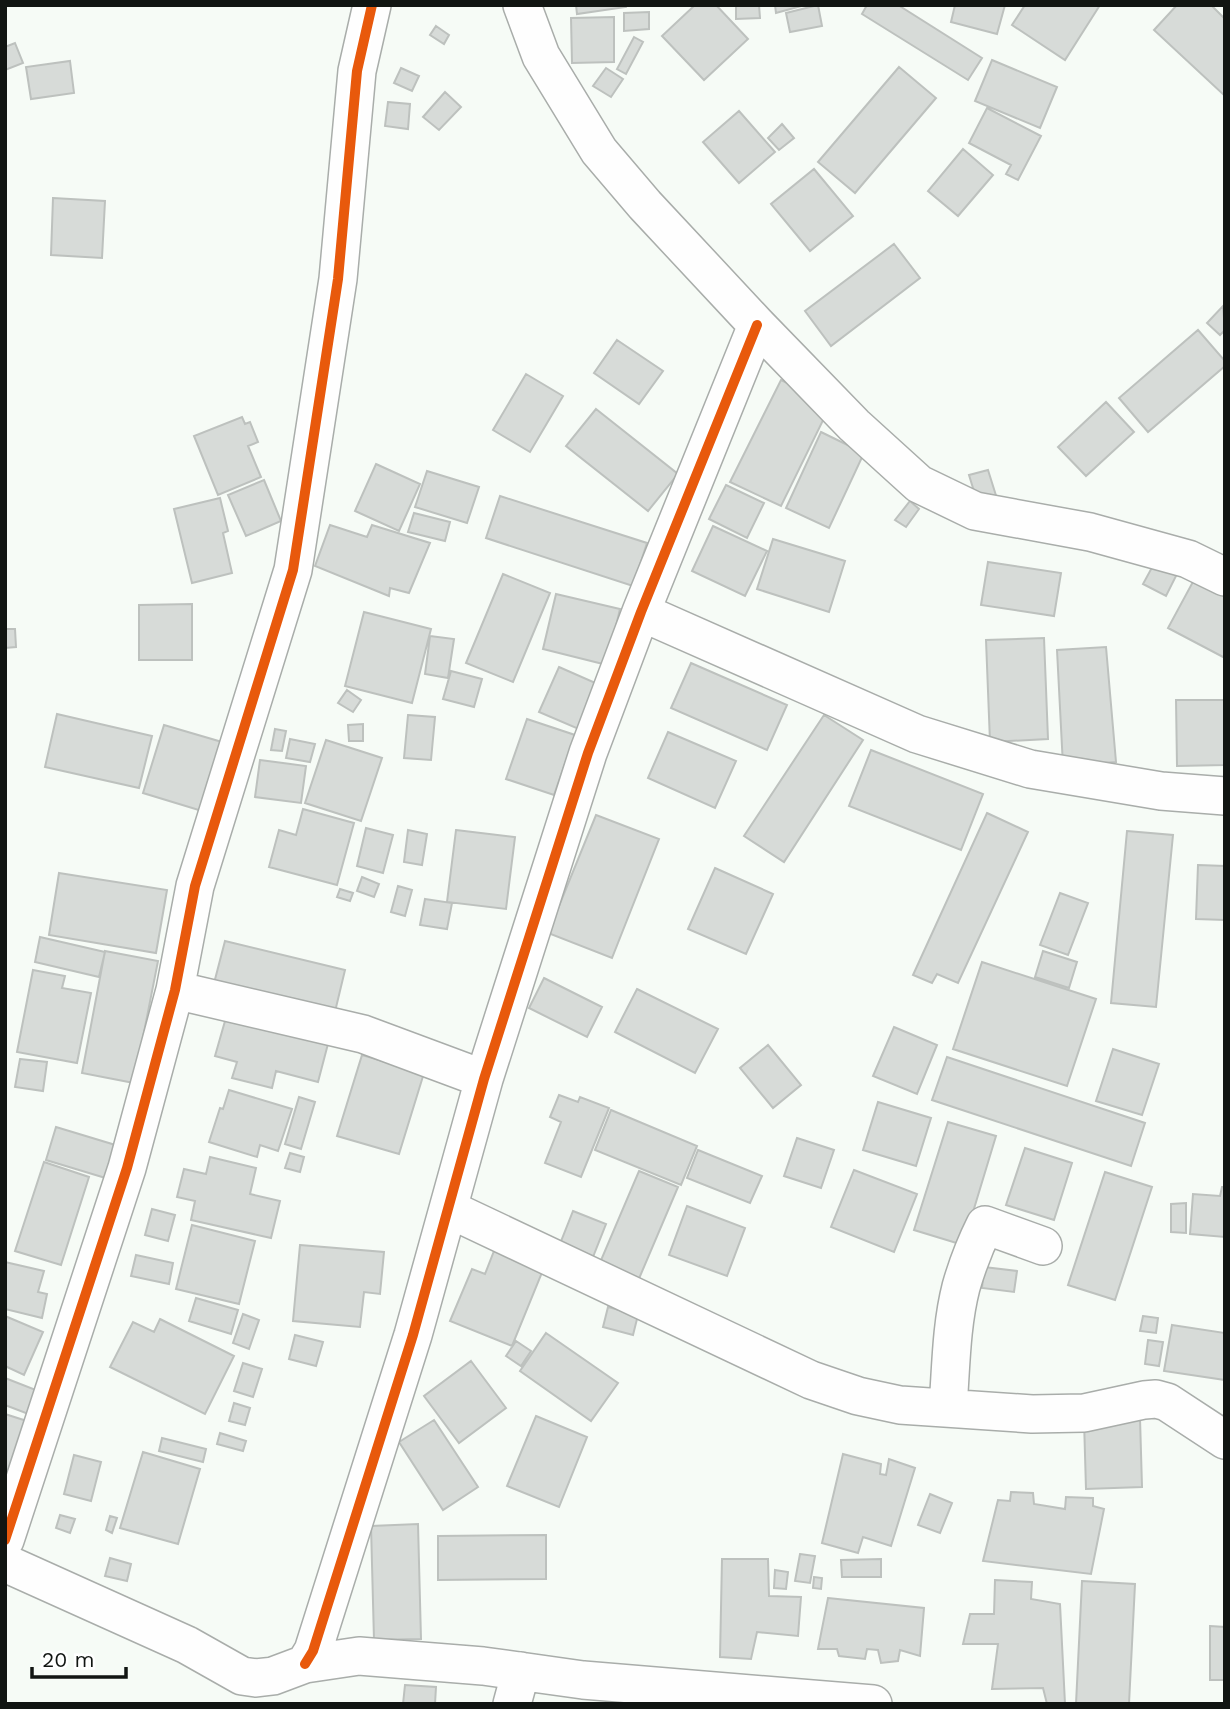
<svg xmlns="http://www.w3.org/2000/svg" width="1230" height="1709" viewBox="0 0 1230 1709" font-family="'Work Sans',sans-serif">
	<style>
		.building { fill: #d7dbd8; stroke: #bdc1be; stroke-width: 2 }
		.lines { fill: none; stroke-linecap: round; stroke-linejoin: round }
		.minor-casing { stroke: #a9adaa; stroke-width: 40 }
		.minor { stroke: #fefefe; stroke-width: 37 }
		.cycleway-casing { stroke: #fff; stroke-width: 15 }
		.cycleway { stroke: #e8590c; stroke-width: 10 }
	</style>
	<rect width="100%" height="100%" fill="#f6fbf6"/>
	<path class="building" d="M576,5H626V7L577,14Z
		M695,5H716L748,39L704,80L662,36Z
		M736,5H759L760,18L736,19Z
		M775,5H805L776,13Z
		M818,5L822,26L790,32L786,13Z
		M867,5H898L982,58L968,80L862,14Z
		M955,5H1005L997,34L951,22Z
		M1025,5H1100L1065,60L1012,25Z
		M1177,5H1211L1225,19V96L1154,30Z
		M649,12V29L624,31V13Z
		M614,17V62L572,63L571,18Z
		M436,26L449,35L444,44L430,35Z
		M634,37L643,42L626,74L617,69Z
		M15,43L23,63L5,70V47Z
		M992,60L1057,87L1040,128L975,101Z
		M70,61L74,93L31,99L26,67Z
		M899,67L936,98L855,193L818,162Z
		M401,68L419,76L412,91L394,83Z
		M606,68L623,79L611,97L593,86Z
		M445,92L461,107L439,130L423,117Z
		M388,102L410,104L408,129L385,126Z
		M987,108L1041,136L1018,180L1006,174L1011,165L969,143Z
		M739,111L775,152L739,183L703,142Z
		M782,124L794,138L779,150L768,138Z
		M963,149L993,175L958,216L928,191Z
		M814,169L853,216L810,251L771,204Z
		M53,198L105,201L102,258L51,255Z
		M894,244L920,278L831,346L805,311Z
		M1223,306L1225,330L1220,335L1207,323Z
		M1198,330L1225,361V366L1148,432L1119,398Z
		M617,340L663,371L639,404L594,373Z
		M526,374L563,396L530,452L493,430Z
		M781,380L831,404L781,506L730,482Z
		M1106,402L1134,432L1086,476L1058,447Z
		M596,409L678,474L648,511L566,446Z
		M242,417L245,424L250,422L258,442L248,446L261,477L218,495L194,436Z
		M821,432L864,453L829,528L786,508Z
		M376,464L420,484L399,531L355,511Z
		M988,470L999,505L980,511L969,475Z
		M427,471L479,487L467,523L415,507Z
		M264,480L281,521L246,536L228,495Z
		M726,485L764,503L747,538L709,519Z
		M500,496L647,543L633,586L486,538Z
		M220,498L228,531L223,533L232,573L192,583L174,509Z
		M910,501L919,509L906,527L895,520Z
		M414,513L450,522L445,541L408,532Z
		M330,525L367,537L372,525L430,543L409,593L390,588L389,596L315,566Z
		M713,526L767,551L745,596L692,571Z
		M773,539L845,561L829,612L757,589Z
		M1156,560L1178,572L1166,596L1143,584Z
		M988,562L1061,573L1054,616L981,605Z
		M503,574L550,593L513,682L466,663Z
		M1195,578L1225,594V658L1168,628Z
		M556,594L620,609L607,665L543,649Z
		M192,604V660H139V605Z
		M364,612L431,629L412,703L345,686Z
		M5,629H15L16,647L5,648Z
		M430,636L454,639L448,678L425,674Z
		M1044,638L1048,739L990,742L986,640Z
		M1106,647L1116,762L1063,766L1057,650Z
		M691,663L787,705L767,750L671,708Z
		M559,667L600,685L581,730L539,712Z
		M451,671L482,679L474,707L443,699Z
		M347,690L361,700L353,712L338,703Z
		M1176,700H1225V765L1177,766Z
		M57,714L152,736L139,788L45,767Z
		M408,715L435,717L431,760L404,758Z
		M824,715L863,740L784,862L744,836Z
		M527,719L575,735L554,795L506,779Z
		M363,724V741H349L348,725Z
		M164,725L222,742L202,811L143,793Z
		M275,729L286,731L282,751L271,750Z
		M668,732L736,761L715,808L648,778Z
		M290,739L315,744L310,762L286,758Z
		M326,740L382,758L361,821L305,803Z
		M871,750L983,794L961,850L849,806Z
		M260,760L306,766L301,803L255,797Z
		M303,809L354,823L337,885L269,867L279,830L296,835Z
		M987,813L1028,832L958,983L937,974L932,983L913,975Z
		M596,815L659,839L612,958L548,933Z
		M366,828L393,835L383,873L357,866Z
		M408,830L427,834L422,865L404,862Z
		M456,830L515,837L506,909L447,902Z
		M1127,831L1173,835L1156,1007L1111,1003Z
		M1198,865L1225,866V920L1196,919Z
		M715,868L773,894L746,954L688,929Z
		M59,873L167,890L156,953L49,935Z
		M362,877L379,884L374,897L357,891Z
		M398,886L412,890L405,916L391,912Z
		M340,889L353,893L350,901L337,897Z
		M1060,893L1088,903L1068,955L1040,945Z
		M425,899L452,903L447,929L420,925Z
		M40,937L105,952L99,977L35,962Z
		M225,941L345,970L333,1020L212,991Z
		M105,951L158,961L134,1083L82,1073Z
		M1043,951L1077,962L1069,988L1035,977Z
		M982,962L1096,999L1067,1086L953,1049Z
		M33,970L65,976L62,988L91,993L77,1063L17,1052Z
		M544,978L602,1007L587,1037L529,1008Z
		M637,989L718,1029L695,1073L615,1032Z
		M227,1014L329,1040L318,1082L276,1071L272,1088L232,1078L237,1062L215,1056Z
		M894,1027L937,1045L917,1094L873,1076Z
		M768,1045L801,1085L773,1108L740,1068Z
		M1113,1049L1159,1064L1142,1115L1096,1101Z
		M362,1055L424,1073L399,1154L337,1136Z
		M947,1057L1145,1123L1131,1166L932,1100Z
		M20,1059L47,1062L43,1091L15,1087Z
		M229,1090L292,1109L278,1151L260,1145L257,1157L209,1142L220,1108L223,1109Z
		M559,1095L578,1102L580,1097L609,1108L581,1177L545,1163L561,1122L550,1117Z
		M299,1097L315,1102L301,1149L285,1144Z
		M878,1102L931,1118L916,1166L863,1150Z
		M611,1110L697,1146L681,1185L595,1150Z
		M948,1122L996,1136L963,1245L914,1230Z
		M56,1127L122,1147L112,1180L46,1160Z
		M797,1138L834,1150L821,1188L784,1176Z
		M1025,1148L1072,1163L1054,1220L1006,1205Z
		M698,1150L762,1176L750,1203L687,1178Z
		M290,1153L304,1157L300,1172L285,1168Z
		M210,1157L256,1168L250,1194L280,1201L271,1238L191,1220L195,1201L177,1197L184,1169L206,1174Z
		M44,1162L89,1177L61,1265L15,1251Z
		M854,1170L917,1194L894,1252L831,1227Z
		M639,1171L678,1187L635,1288L596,1272Z
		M1105,1172L1152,1187L1115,1300L1068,1285Z
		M1222,1187H1225V1237L1190,1234L1193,1194L1220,1196Z
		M1186,1203V1233L1171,1232V1204Z
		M687,1206L745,1228L727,1276L669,1255Z
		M152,1209L175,1215L168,1241L145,1235Z
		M573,1211L606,1224L589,1267L556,1254Z
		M192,1225L255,1241L239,1304L176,1289Z
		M300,1245L384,1252L380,1294L364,1292L360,1327L293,1321Z
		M494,1251L543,1270L512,1346L450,1321L472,1269L485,1274Z
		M136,1255L173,1263L169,1284L131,1276Z
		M5,1262L44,1271L38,1292L47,1294L42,1318L5,1309Z
		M984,1267L1017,1271L1014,1292L982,1288Z
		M196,1298L238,1310L231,1334L189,1321Z
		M608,1307L638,1315L633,1335L603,1327Z
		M243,1314L259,1320L249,1349L233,1343Z
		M5,1316L43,1332L24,1375L5,1366Z
		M1143,1316L1158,1318L1156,1333L1140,1331Z
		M160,1319L234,1356L205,1414L110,1367L133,1322L154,1332Z
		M1172,1325L1225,1333V1380L1164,1371Z
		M546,1333L618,1383L591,1421L520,1371Z
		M295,1335L323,1342L316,1366L289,1359Z
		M1148,1340L1163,1342L1159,1366L1145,1364Z
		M516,1341L531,1351L521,1366L506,1356Z
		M471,1361L506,1408L459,1443L424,1396Z
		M243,1363L262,1369L253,1397L234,1391Z
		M5,1378L41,1392L31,1415L5,1405Z
		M234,1403L250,1408L245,1425L229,1421Z
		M5,1414L33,1423L14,1479L5,1476Z
		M536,1416L587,1437L559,1507L507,1486Z
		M1140,1418L1142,1487L1086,1489L1084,1420Z
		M434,1420L478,1487L443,1510L399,1442Z
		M220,1433L246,1441L243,1451L217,1444Z
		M162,1438L206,1449L203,1462L159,1451Z
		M143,1452L200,1469L178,1544L120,1528Z
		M843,1454L881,1464L880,1474L886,1475L889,1459L915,1468L891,1546L863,1537L858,1553L822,1543Z
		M74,1455L101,1462L91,1501L64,1494Z
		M1011,1492L1033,1493L1034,1504L1065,1509L1066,1497L1093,1498V1506L1104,1509L1091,1574L983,1561L998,1500L1010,1501Z
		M930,1494L952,1503L940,1533L918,1525Z
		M60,1515L75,1519L70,1533L56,1528Z
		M110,1516L117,1518L112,1533L106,1530Z
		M418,1524L421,1639L374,1640L371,1526Z
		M546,1535V1579L438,1580V1536Z
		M800,1554L815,1556L810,1583L795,1581Z
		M110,1558L131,1564L127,1581L105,1576Z
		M722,1559H768L769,1596L801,1597L798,1636L757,1632L751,1659L720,1657Z
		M881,1559V1577H842L841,1560Z
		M775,1570L788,1572L786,1589L774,1588Z
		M814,1577L822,1578L821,1589L813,1588Z
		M995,1580L1032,1582L1031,1599L1060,1604L1065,1704H1047L1043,1688L992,1689L998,1644H963L970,1614H994Z
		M1082,1581L1135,1584L1129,1704H1076Z
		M828,1598L924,1608L920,1656L900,1650L898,1661L881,1663L878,1650L867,1649L865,1659L839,1656L837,1649H818Z
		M1210,1626L1225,1627V1680H1210Z
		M405,1685L436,1687L435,1704H403Z"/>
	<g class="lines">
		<defs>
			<path id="minor" d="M522,5L541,56L599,151L645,205L757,325L854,425L919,484L975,511L1090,532L1188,559L1225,577
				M641,612L917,734L1030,769L1161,791L1225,796
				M175,990L363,1034L484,1079
				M449,1209L811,1380L858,1396L900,1405L1032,1414L1084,1413L1144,1400L1156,1399L1167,1402L1225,1440
				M948,1407C951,1368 951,1326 961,1287C967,1266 975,1245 985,1225L1043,1246
				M5,1540L127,1168L175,990L195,886L293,570L338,279L357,71L372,5
				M5,1563L187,1645L242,1676L256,1678L273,1676L305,1664L359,1656L483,1666L583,1680L873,1704
				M305,1664L313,1651L413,1335L484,1079L588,753L641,612L757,325
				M512,1704L521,1671"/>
		</defs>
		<use href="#minor" class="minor-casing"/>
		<use href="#minor" class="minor"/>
		<defs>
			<path id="cycleway" d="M5,1540L127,1168L175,990L195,886L293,570L338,279L357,71L372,5
				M305,1664L313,1651L413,1335L484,1079L588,753L641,612L757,325"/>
		</defs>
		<use href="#cycleway" class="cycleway-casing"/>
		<use href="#cycleway" class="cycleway"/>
	</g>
	<rect width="1230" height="1709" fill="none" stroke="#111512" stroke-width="14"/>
	<path d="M32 1667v10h94v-10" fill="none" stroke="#111512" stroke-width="3.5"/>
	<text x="42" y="1667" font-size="21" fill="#111512" stroke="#ffffff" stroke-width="5" paint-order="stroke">20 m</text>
</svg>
